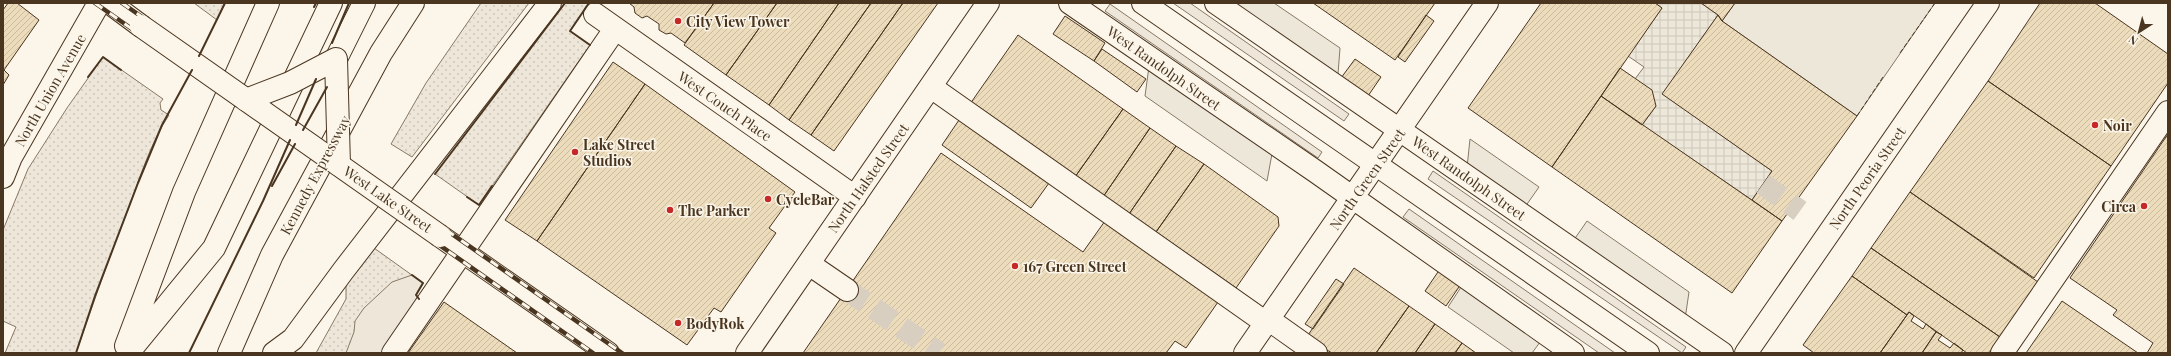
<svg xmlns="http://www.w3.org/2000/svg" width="2171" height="356" viewBox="0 0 2171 356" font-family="'Playfair Display',serif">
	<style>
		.grass { fill: url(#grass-dots); stroke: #887966 }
		.green { fill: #ede6d9; stroke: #887966 }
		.parking { fill: #ede7d9; stroke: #887966 }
		.plaza { fill: url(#plaza-grid); stroke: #887966 }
		.building { fill: url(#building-hatch); stroke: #4a3520 }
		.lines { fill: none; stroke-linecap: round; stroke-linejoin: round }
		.minor-tunnel { stroke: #d8cfc1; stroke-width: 22; stroke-dasharray: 22 11; stroke-linecap: butt }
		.minor-casing { stroke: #4a3520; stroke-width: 24 }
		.major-casing { stroke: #4a3520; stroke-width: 24 }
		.highway-casing { stroke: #4a3520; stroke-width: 24 }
		.minor { stroke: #fbf6e9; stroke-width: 22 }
		.major { stroke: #fbf6e9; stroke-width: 22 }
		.highway { stroke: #fbf6e9; stroke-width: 22 }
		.rail-casing { stroke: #4a3520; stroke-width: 4.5 }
		.rail { stroke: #fbf6e9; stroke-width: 3; stroke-dasharray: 9; stroke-linecap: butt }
		.major-bridge-casing { stroke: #4a3520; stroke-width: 24; stroke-linecap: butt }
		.highway-bridge-casing { stroke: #4a3520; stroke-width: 24; stroke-linecap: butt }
		.major-bridge { stroke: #fbf6e9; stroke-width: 22 }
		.highway-bridge { stroke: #fbf6e9; stroke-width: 22 }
		.fence { stroke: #4a3520; stroke-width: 1; stroke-dasharray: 5 2; stroke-linecap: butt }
		.wall { stroke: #4a3520; stroke-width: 2 }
		.poi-dot { fill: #c62828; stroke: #fbf6e9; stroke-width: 1.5 }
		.labels { text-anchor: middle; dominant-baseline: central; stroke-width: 3; stroke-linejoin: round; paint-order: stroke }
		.poi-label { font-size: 14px; font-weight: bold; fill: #4a3520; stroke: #fbf6e9; text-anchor: start }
		.street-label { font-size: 14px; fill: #4a3520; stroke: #fbf6e9 }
	</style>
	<defs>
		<pattern id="grass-dots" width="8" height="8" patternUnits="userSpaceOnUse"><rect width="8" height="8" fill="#ede6d9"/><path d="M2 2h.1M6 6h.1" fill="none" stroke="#cdc6ba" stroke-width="1.8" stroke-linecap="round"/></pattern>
		<pattern id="plaza-grid" width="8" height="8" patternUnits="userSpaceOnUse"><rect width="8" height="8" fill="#ede7d9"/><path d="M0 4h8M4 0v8" fill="none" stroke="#cdc7ba"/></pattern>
		<pattern id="building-hatch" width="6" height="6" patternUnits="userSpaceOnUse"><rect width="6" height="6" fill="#ecdcbc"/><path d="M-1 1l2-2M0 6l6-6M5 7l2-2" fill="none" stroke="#ccbda1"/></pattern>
	</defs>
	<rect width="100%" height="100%" fill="#fbf6e9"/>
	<path class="grass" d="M194,3H225L217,20Z
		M481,3H529L412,157L391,144L426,83Z
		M565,3H589L570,31L590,45L479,205L435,174Z
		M103,57L163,99L160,103L161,110L169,115C151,142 140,177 129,207C110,255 93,304 76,353H5L16,327L3,321V230L28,169L67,108Z
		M374,248L423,283L416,295L420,298L381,353H316L346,299V285Z"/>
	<path class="green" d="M1173,3H1190L1349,114L1344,121Z
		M1110,4L1322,152L1318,158L1105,11Z
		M1433,171L1686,347L1682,353L1428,179Z
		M1409,209L1615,353H1599L1403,217Z
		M412,275L423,283L416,295L420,298L381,353H346L354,332L355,321L364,308L392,282Z"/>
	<path class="parking" d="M1216,3H1274L1340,48L1337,87Z
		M1735,3H1935L1857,116L1722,21Z
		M1150,59L1274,143L1267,181L1145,96Z
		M1470,139L1539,187L1525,207L1466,177Z
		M1587,221L1689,292L1684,326L1569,247Z
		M1467,278L1546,334L1532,353H1514L1448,307Z"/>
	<path class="plaza" d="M1655,3H1701L1718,15L1663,94L1772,171L1752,200L1642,125L1656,106L1635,79L1644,67L1628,56L1662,8Z"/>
	<path class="building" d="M8,3H17L39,20L4,70L9,75L3,85V10Z
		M629,3H714L685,43L671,33L666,34L659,30V24L647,16L642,18L635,13L634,7Z
		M714,3H777L726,75L684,45Z
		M777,3H839L769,105L726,75Z
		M839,3H871L789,120L769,105Z
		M871,3H903L811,135L789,120Z
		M903,3H938L834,151L811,135Z
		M1313,3H1435L1395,60Z
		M1541,3H1655L1662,8L1552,167L1468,108Z
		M1701,3H1735L1722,21L1718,15Z
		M2040,3H2095L2168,54V83L2111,166L1988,81Z
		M1426,15L1434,21L1405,62L1398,57Z
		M1718,15L1722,21L1857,116L1782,221L1752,200L1772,171L1662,94Z
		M1065,16L1105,43L1094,61L1053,34Z
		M1018,35L1123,109L1075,177L970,104Z
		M1102,49L1146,79L1137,92L1094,61Z
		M1355,59L1381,77L1368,96L1341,78Z
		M613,62L645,84L537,241L505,220Z
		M1620,68L1652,90L1656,106L1642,125L1601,96Z
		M1988,81L2111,166L2034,278L1910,192Z
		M645,84L795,192L769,228L776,233L721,312L714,308L687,345L537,241Z
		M1601,96L1782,221L1732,293L1552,167Z
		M1123,109L1150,128L1103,197L1075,177Z
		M959,120L1049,183L1031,208L942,145Z
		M1150,128L1176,146L1129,214L1103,197Z
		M2168,134V353H2147L2153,343L2113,315L2117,310L2070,278Z
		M1176,146L1204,164L1156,232L1129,214Z
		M941,153L1083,252L1105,221L1218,302L1186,348L1175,341L1166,353H803Z
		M1204,164L1278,217L1279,226L1236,288L1156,232Z
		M1910,192L2038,282L2000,337L1871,248Z
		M1871,248L2000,337L1989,353H1967L1909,312L1907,315L1852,276Z
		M1354,268L1409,306L1376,353H1332L1306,338Z
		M1440,269L1461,284L1446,306L1425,291Z
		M1852,276L1907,315L1880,353H1814L1803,345Z
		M1336,279L1344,284L1313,329L1305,324Z
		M2062,301L2138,353H2026Z
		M444,302L517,353H408Z
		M1409,306L1435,324L1415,353H1376Z
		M1909,312L1914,316L1911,321L1923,329L1926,324L1936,332L1922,353H1880Z
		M1435,324L1462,343L1455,353H1415Z
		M1936,332L1942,335L1938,340L1950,348L1954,343L1963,350L1961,353H1922Z
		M1462,343L1476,353H1455Z"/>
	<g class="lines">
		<path class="minor-tunnel" d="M1763,184L1800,211
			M847,290L939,353"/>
		<defs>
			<path id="minor" d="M1070,3L1315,171L1573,353
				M1216,3L1722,353
				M595,14L855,197
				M931,87L1266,323
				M3,177L11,157L99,3
				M809,264L847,290
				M1268,319L1316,353
				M393,353L615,29
				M1245,353L1487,3
				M1746,353L1988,3
				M2002,353L2168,112"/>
			<path id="major" d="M110,3L141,26
				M1143,3L1648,353
				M440,236L608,353
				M747,353L988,3"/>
			<path id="highway" d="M336,59L364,3
				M126,346L184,192L268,3
				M128,353L214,248L331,3
				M229,353L272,255L381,53L413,3
				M274,353L293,339L343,271L550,3"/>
		</defs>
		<use href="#minor" class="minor-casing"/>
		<use href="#major" class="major-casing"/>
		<use href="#highway" class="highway-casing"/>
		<use href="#minor" class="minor"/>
		<use href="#major" class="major"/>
		<use href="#highway" class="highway"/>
		<defs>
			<path id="rail" d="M95,3L593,353
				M122,3L622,353"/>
		</defs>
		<use href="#rail" class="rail-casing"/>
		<use href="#rail" class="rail"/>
		<defs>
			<path id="major-bridge" d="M141,26L440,236"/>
			<path id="highway-bridge" d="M246,100L290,83L336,59L339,165"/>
		</defs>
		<use href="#major-bridge" class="major-bridge-casing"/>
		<use href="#highway-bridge" class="highway-bridge-casing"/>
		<use href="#major-bridge" class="major-bridge"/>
		<use href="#highway-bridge" class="highway-bridge"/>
		<path class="fence" d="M1900,53L1935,3
			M1857,116L1883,77"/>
		<path class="wall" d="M589,3L570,31L590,45
			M314,7L316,3
			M332,43L349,3
			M199,56L225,3
			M88,77L103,57L121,70
			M296,125L316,79
			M303,130L327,87
			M435,174L565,3
			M272,186L295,144
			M467,197L479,205L492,186
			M412,275L423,283L416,295L419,299
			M76,353L95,296L138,183L162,125L192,70
			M189,353L263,201L290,140"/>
	</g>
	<g class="poi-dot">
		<circle cx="678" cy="21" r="4"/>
		<circle cx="2095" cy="125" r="4"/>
		<circle cx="575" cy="152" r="4"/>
		<circle cx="768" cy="199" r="4"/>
		<circle cx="2144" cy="206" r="4"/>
		<circle cx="670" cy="210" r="4"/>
		<circle cx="1015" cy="266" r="4"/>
		<circle cx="678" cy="323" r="4"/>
	</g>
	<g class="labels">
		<g class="poi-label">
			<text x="686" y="21">City View Tower</text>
			<text x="2103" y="125">Noir</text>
			<text x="583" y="144">Lake Street<tspan x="583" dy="16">Studios</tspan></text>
			<text x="776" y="199">CycleBar</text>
			<text x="2136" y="206" text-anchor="end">Circa</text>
			<text x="678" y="210">The Parker</text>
			<text x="1023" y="266">167 Green Street</text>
			<text x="686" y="323">BodyRok</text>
		</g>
		<g class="street-label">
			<text transform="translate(1164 68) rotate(35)">West Randolph Street</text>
			<text transform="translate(50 90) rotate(-60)">North Union Avenue</text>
			<text transform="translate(725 106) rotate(35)">West Couch Place</text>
			<text transform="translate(315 175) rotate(-62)">Kennedy Expressway</text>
			<text transform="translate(868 178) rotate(-55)">North Halsted Street</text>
			<text transform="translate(1469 178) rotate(35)">West Randolph Street</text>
			<text transform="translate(1867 178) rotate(-55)">North Peoria Street</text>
			<text transform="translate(1367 179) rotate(-55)">North Green Street</text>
			<text transform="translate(388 199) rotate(35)">West Lake Street</text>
		</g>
	</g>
	<rect width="2171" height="356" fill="none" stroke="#4a3520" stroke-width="8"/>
	<g transform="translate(2139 32) rotate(216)" stroke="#fbf6e9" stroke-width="3" paint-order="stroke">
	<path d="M0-3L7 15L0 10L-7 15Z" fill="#4a3520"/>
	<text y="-6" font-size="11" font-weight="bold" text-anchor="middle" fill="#4a3520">N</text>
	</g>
</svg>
